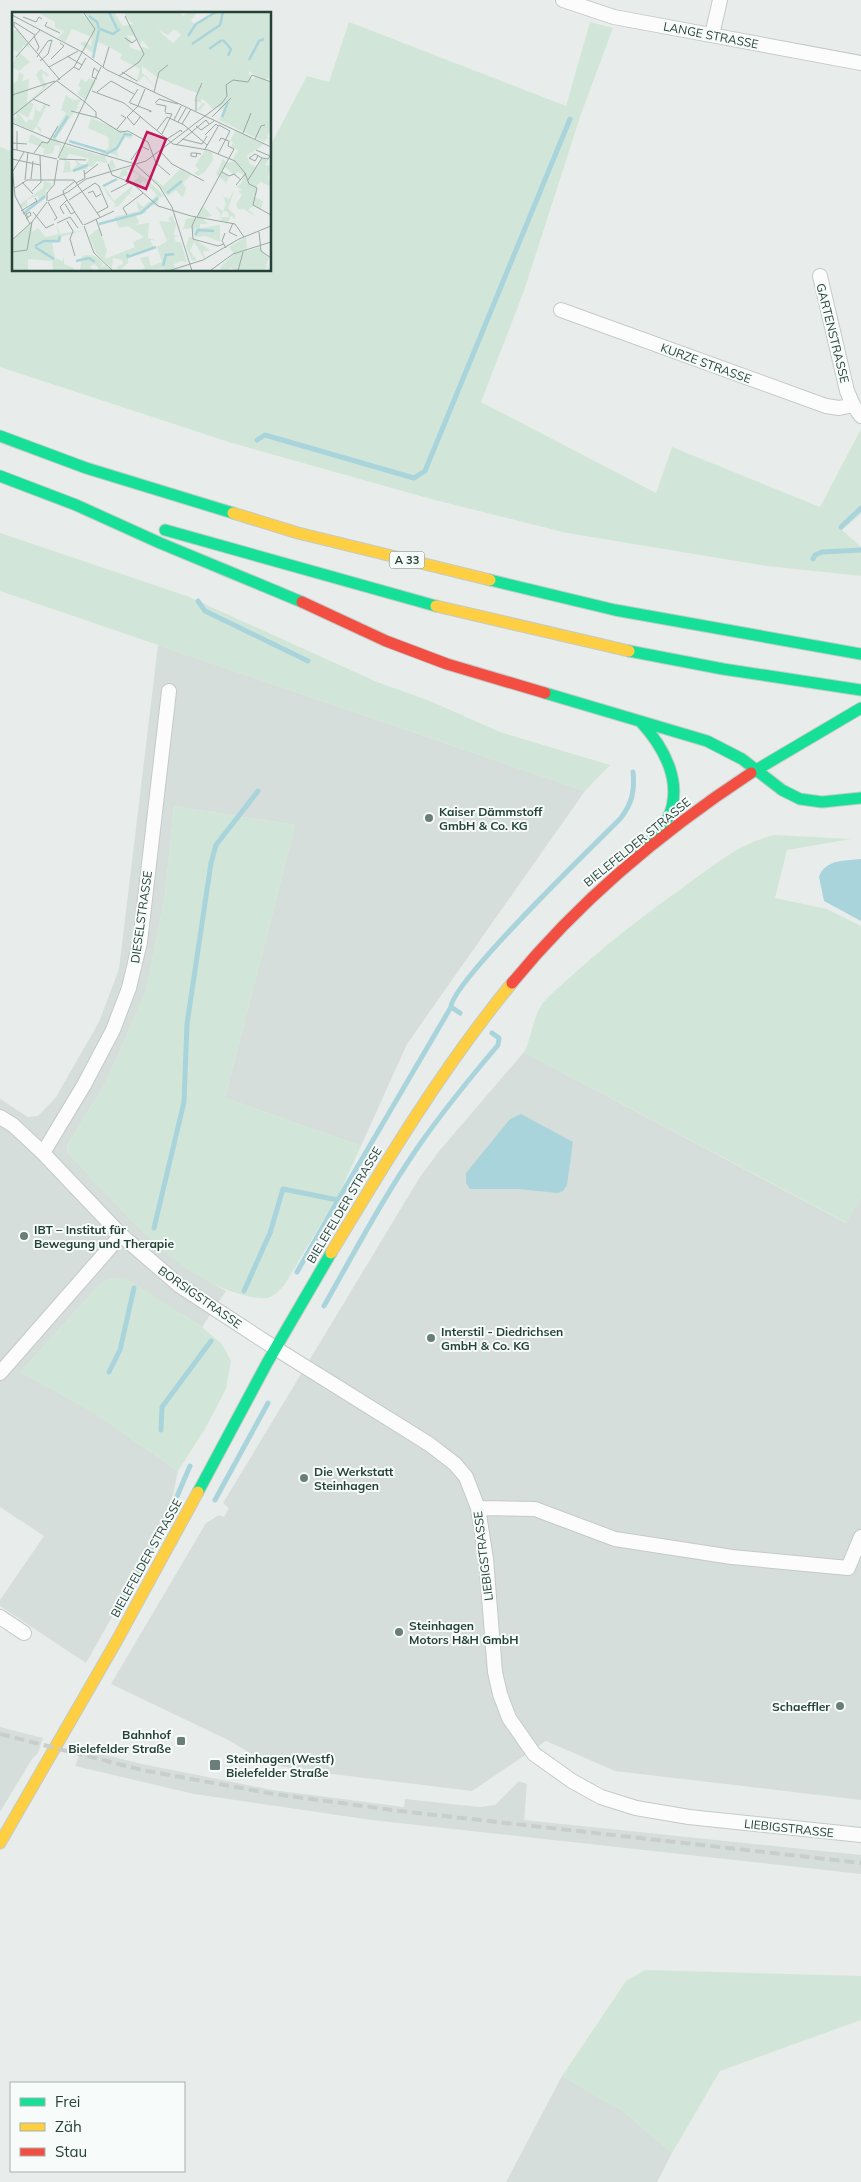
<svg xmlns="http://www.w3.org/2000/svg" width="861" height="2182" viewBox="0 0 861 2182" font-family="Mulish,sans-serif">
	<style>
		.built { fill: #d6dedb }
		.green { fill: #d1e6d8 }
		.water { fill: #a9d4db }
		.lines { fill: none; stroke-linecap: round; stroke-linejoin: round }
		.stream { stroke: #a9d4db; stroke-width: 5 }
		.street-casing { stroke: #c5cac8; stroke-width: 16 }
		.fast-casing { stroke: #c3cbc8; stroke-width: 13 }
		.slow-casing { stroke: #c3cbc8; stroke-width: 13 }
		.jam-casing { stroke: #c3cbc8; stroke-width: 13 }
		.street { stroke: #fcfcfc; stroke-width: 14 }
		.fast { stroke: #16e098; stroke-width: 11 }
		.slow { stroke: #ffcf43; stroke-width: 11 }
		.jam { stroke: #f24e42; stroke-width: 11 }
		.rail { stroke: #c9cdcc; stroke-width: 4; stroke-dasharray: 10 5; stroke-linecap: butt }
		.poi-dot { fill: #697e78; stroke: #f7fbf9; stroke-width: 2 }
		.labels { text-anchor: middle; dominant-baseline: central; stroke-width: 4; stroke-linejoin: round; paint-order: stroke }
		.shield { fill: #f7fbf9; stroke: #637a73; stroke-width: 1 }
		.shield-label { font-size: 11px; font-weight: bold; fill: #24423a }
		.street-label { font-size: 12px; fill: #24423a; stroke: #f7fbf9 }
		.poi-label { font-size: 12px; font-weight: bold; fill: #24423a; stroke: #f7fbf9; text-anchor: start }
		.inset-river { fill: none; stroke: #a9d4db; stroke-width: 2.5 }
		.inset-road { fill: none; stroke: #9aa9a4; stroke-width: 1 }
		.view { fill: #c2185b; fill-opacity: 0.15; stroke: #c2185b; stroke-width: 2.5 }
		.inset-edge { fill: none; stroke: #24423a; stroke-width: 2.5 }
	</style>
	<rect width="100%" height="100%" fill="#e8edeb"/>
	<path class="built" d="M158,645L585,791L407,1044L361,1146L225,1098L295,825L174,806L165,896L146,992L105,1084L68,1144L67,1152L157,1245L189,1270L226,1291L202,1327L182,1314L111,1278L101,1283L21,1372L93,1412L178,1471L173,1495L163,1521L124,1596L86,1663L0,1606V1600L44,1536L0,1507V1099L28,1117L38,1116L56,1097L99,1022L119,969Z
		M524,1052L846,1223L861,1197V1800L615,1771L546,1741L472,1791L307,1771L269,1764L228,1740L111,1684L206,1523L219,1515L224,1517L229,1508L223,1503L420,1177L440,1150Z
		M0,1727L43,1738L38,1753L32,1759L0,1812Z
		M82,1749L142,1764L273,1790L404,1807L405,1799L479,1807L495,1805L519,1781L527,1784L524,1820L861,1855V1874L371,1820L194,1794L75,1766Z
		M562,2076L623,2111L672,2153L657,2182H506Z"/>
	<path class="green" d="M349,22L566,106L590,22L613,28L581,114L524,291L481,402L656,493L672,447L820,507L861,429V514L842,530L861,547V576L767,566L567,533L431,499L232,443L0,367V147L14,152V270H270V146L307,76L329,82Z
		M0,533L187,596L377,682L430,701L500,732L610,765L585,791L0,591Z
		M174,806L295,825L225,1098L361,1146L340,1192L285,1284C280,1290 275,1296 267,1298C259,1299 248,1297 240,1294C172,1276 115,1202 67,1152L68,1144L105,1084L146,992L165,896Z
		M774,835L851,839L787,850L775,898L827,909L861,926V1197L847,1223L524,1052C532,1037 532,1020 541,1006C547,996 560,987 568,979C605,945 644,915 685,886C713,866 740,843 774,835Z
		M111,1278L127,1279L202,1327L222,1344L231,1361L226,1389L205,1429L178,1471L93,1412L21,1372L101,1283Z
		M645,1970L861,1976V2020L720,2071L672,2153L623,2111L562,2076L626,1981Z"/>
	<path class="water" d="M861,859V921L824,901L819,877C825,859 845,861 861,859Z
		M521,1114L573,1142L567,1185L563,1191L558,1193L518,1189H470L466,1183V1173L510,1119Z"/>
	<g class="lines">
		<path class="stream" d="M257,440L265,435L414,478L425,471L570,119
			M841,527L861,508
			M813,559L815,555L822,552L861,550
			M198,601L205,611L308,661
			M460,1013L451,1007C452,982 594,845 620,819C632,804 635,791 633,772
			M154,1228L184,1102L187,1024L211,863L216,845L258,791
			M297,1272L338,1200
			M244,1291L270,1233L283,1189L338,1200L451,1007
			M324,1306C354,1253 383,1198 418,1147C443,1111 470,1078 498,1045L499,1038L492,1033
			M109,1372L120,1350L134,1288
			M161,1430L162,1407L211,1341
			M215,1500L268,1403
			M122,1603L169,1515L190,1466"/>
		<defs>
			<path id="street" d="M563,0L614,17L861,63
				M712,35L720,0
				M820,276L847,391L853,405L861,416
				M561,310L826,406L839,408L853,405
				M0,1117L13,1125L43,1153L121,1235L180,1286L275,1348L429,1444L455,1464L466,1477L478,1508L486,1559L495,1672L500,1694L509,1718L534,1754L572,1781L601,1797L636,1808L689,1817L861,1835
				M43,1153L84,1085L113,1030L129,988L140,942L169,691
				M0,1373L121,1235
				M478,1508L535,1509L615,1539L732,1557L848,1568L861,1537
				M0,1617L24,1633"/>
			<path id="fast" d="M0,436L86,468L233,513
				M0,476L76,505L160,543L302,602
				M165,530L436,606
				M490,580L615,610L861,654
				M629,651L723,669L861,690
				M545,693L707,741L742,759L782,790L800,799L822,802L861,798
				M640,721C664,747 685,784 667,820C660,833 649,843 640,854
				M751,773L861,708
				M198,1492L267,1363L331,1253"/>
			<path id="slow" d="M233,513L298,533L490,580
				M436,606L629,651
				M331,1253C387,1160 443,1067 512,983
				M0,1843L116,1642L198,1492"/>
			<path id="jam" d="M302,602L386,641L447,664L545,693
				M512,983C580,900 661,832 751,773"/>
		</defs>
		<use href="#street" class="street-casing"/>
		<use href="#fast" class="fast-casing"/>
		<use href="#slow" class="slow-casing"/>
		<use href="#jam" class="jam-casing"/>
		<use href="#street" class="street"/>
		<use href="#fast" class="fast"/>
		<use href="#slow" class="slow"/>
		<use href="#jam" class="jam"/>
		<path class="rail" d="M0,1734L142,1770L274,1794L400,1811L861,1863"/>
	</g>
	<g class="poi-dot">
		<circle cx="429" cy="818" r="5"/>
		<circle cx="24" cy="1236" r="5"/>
		<circle cx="431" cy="1338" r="5"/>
		<circle cx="304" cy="1478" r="5"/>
		<circle cx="399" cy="1632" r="5"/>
		<circle cx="840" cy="1706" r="5"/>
		<rect x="176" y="1736" width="10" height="10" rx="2.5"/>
		<rect x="209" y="1759" width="12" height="12" rx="2.5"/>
	</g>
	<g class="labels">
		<rect class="shield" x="389.5" y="551.5" width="35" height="17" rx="4"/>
		<g class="shield-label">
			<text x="407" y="560">A 33</text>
		</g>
		<g class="street-label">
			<text transform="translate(711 35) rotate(11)">LANGE STRASSE</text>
			<text transform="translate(833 333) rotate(76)">GARTENSTRASSE</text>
			<text transform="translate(706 363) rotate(20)">KURZE STRASSE</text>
			<text transform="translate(637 842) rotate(-39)">BIELEFELDER STRASSE</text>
			<text transform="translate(141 917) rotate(-82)">DIESELSTRASSE</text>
			<text transform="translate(344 1205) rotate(-59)">BIELEFELDER STRASSE</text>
			<text transform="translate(200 1297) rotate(35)">BORSIGSTRASSE</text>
			<text transform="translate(483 1556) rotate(-97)">LIEBIGSTRASSE</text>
			<text transform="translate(146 1558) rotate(-61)">BIELEFELDER STRASSE</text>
			<text transform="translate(789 1828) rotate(6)">LIEBIGSTRASSE</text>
		</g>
		<g class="poi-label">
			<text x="439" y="811">Kaiser Dämmstoff<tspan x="439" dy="14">GmbH &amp; Co. KG</tspan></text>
			<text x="34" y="1229">IBT – Institut für<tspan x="34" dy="14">Bewegung und Therapie</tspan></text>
			<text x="441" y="1331">Interstil - Diedrichsen<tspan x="441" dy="14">GmbH &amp; Co. KG</tspan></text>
			<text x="314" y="1471">Die Werkstatt<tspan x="314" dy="14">Steinhagen</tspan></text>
			<text x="409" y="1625">Steinhagen<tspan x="409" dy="14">Motors H&amp;H GmbH</tspan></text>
			<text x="830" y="1706" text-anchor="end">Schaeffler</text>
			<text x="171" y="1734" text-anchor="end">Bahnhof<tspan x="171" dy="14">Bielefelder Straße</tspan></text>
			<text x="226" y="1758">Steinhagen(Westf)<tspan x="226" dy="14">Bielefelder Straße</tspan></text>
		</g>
	</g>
	<g transform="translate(12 12)">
		<rect width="259" height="259" fill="#e8edeb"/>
		<path d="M29,0H67L77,8L72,0H102L111,14L121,12L113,4V0H168L171,4L175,0H185L179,9L183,12L201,0H258L256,6L259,0V70L258,65L253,68L236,59L240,68L244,64L259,71V118L255,124L259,128L255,126L252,130L207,108L212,96L206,100L207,95L201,97L190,86L189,90L193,92L188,98L196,99L185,98L190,91L180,88H184L185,81L146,66L130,54V61L134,64L144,76L132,64L124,72L128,57L108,47L110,42L85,29L82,48L81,41L68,32L72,29L79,34L80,22L77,24L60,17L53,30L46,26L52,19L43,16V10L28,2ZM162,17L169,23L161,31L146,18L156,23ZM114,23L122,24L129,32L130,28L138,37L130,35L129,39L119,36L117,33L121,30ZM0,4L1,19L6,17L19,37L12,33L7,40L18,50L7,59L0,55L3,46L0,43L4,45L7,41L2,38L0,41ZM29,57L37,63L35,65L31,61L30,65L35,74L18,90L22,92L16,106L6,100L14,111L17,107L21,108L24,92V98L28,100L32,92L35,93L25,114L29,116V121L24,114L21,119L0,110V105L4,106L5,103L0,101V73L5,69L7,60L12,63L10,69L17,67L15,91L31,76L24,63ZM77,66L84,69L74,88L65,82L69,76L66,74L69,67L74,70ZM54,83L61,88L70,87L65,94L68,97L65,96L44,126L50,133L46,145L48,134L43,133L41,141L31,143L32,136L16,130L19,122L35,131L41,122L45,123L42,120L54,101L49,98ZM79,106L121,123L119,127L113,125L105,137L106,144L118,149L95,140L93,143L96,152L100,147L104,156L99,158L97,152L85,149L80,155L75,154L76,157L51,161L53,149L47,146L52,133L87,143L90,140L54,128L93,139L97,135L96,125L76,116ZM57,142L71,145L77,147L74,152H69L63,147L65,153L59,159L58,150L53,148ZM224,118L252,132L235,144L238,152L245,155L251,146L256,148L259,144L253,153L259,154L256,165L259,175L249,170L245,173V182L241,184L251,189L249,197L241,194L236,198L242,202L247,197L241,203L230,196L232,198L226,197L224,192L230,183L226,179L230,178L224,174L229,172L232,163L225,160L223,164L213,155L210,160L217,165L214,171L204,162L211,147L215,151L223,149L221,147L226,138L219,135L221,130L218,129ZM193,138L200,140L201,148L193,160L186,164L182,161L187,158L183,153ZM127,154L151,174L168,157L179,163L171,171L182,165L171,171L174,176L171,186L164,178L156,184ZM118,155L137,169L152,184L146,186V193L134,194V201L124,203L127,210L124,213L137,211L136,226L147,229L138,228L142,236L116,245V251L108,258L104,255L111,252L110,248L101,246L100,257L84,241L77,224L87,216L95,238L93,247L123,235L121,230L132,225L116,214L107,216L102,205L127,199L124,189L131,195L145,183L132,169L126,173L120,171L127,164L120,158H114L117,163L106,166L110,158ZM87,163L91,173L106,167L93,175L102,189L121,173L118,182L124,188L117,182L107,194L102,195L103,192L95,182ZM32,169L39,171L40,176L34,178V186L11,203L28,188L25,184L15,188V194L8,196L7,193L31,176ZM223,177L216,196L223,203V207L219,204L216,210L209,209L210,205H217L216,200L211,199L208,208L201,206L207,208L209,203L203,194L211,199L214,192L211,184L217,187ZM192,195L200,204L190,206L196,212H188V216L208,213V230L194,224L183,225L184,215L182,221L180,216L171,217L174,207L185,205L188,197ZM160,203L164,212L162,223L168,224L162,225L164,230H169L175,250L169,249L162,252L163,256L153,259L152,256L129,259L133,256L128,246L136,244L139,254L150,250L145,235L155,229L147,209L159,210L156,207ZM20,211V220L26,216L34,225L46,222L44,212L48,222L73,218L49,225L48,230L40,231L43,246L51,249L52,243V252L62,256L61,259L41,258L40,249L16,247V259H0V228ZM177,225H180L199,239H191L193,246H192L182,230L178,239L185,248L180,249L174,235ZM234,225L235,239L247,235L257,246L254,253L259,259L253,255V259H221L220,256L211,259L208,255L222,242L217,235ZM76,243L83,244L91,251L89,255L93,253L98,257L88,259L83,252L78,254L82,259H68L70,244Z" fill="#d1e6d8" fill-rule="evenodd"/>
		<path class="inset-river" d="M97,0L105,17M77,4L85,10L87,17M88,17L101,22L108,17M176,24L184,12L204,0M211,28L219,37L216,44M180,32L208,13L211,0M197,37L210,28M81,46L87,18M237,48L247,29L252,27M210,105L216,90M42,126L56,104M57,129L94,140M94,142L105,136L113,122L120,123M61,159L76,153M91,174L105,167M155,181L170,169M11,202L33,184M87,212L129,201L146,186M183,223L186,218L202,219M23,234L32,229H47L48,224M23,235L42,247M115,242L116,245L144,235M64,249L77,246L83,250M151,254L154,243L162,242"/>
		<path class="inset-road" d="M0,3L70,40L95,58L259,135M11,5L24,10L27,5L30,7M35,10L33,14L48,21M23,23L2,10V14L48,68M22,24L27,35L25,39M113,26L120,31L125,27M55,44L70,53M4,45L28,18M25,45L36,29L40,28M39,47L52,34L48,31M28,49L36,42L40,28M37,55L66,39M62,55L67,58L74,46M91,55L97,35M110,60L125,69M107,64L127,50L132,42L113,4M85,67L80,65L82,56L87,60M45,69L73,90M80,79L112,91L161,132L196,138L223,149L233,161L237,172L245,176L241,193L259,203M85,80L99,69L122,82M142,80L147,60L156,53M0,83L43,69M21,87L38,94M73,90L84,100V106M117,91L126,77M118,91L139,99V100L137,99M143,91L147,87L166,92M144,92L154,94L153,100M59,99L86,106L108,120L116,119L136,130L144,151L158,163M184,99V85L190,71M0,104L62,55L83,17L71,0M129,104L122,113L115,105L126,94L133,77M200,105L219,86M162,108L169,94M166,110L174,96M0,111L38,127L123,152L147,174L160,195L180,259M170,112L179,97M184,114L189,118L202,109M105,117L114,106L109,103M145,118L155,105L172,113L195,133M5,119V138M231,121L239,101M150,122L160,102L153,101M193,123L204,112L206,114M155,127L169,118L170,120M170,127L190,132L195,124M243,127L249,114L253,113M0,131L15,132M164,133L194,108L197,112M0,137L45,147M193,137L207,113L218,119L206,142M244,138L258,144M149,140L160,152L192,169M22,141L30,130L36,131L46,114M185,141L184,145L179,144V141H183L189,142M246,144L243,149L237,146L243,142L250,146M46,146L89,55M0,147L28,153M47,147L74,148M119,148L129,134L137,138M96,152L100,163L120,171L146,194L179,204L223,212L232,225M0,155L3,184L18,212M1,159L12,140M210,160L217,164L222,162L229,168M73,162L86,152M19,167L21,149M13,168L16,140M43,168H62L88,205M236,168L250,146L256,147L259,143M10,170L21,182M64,171L73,166L72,158M224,173L234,161M3,176L15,168H43M20,179L29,170L28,143M99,180L118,170M76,181L81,179L84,185L89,182M52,183L51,179L63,169M52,183L71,213M57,188L83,171L87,174M35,189V181L42,173L46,148M36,189L56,180L74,167L134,149L210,91L215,84L214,73L221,68L236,70L240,63L259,70M36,190L45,206L42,208M53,192L59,202L63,200M9,199L25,189L23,186M21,200L34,216L42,212M85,201L96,195L87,174M52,202L48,195L55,188M115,203L111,196L131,181M184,205L180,214L181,227L206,234L212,232M185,205L222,137L216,134L217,129L209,126L207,129M14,207L19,203L18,200L14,202L16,205M84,207L90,224M55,209L61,219L58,227L63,244M45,211L58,205L66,216M221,211L217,220L225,224M72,213L102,199M72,214L82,241L101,259M247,220L249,239L259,246M213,221L210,229L214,236M0,228L20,210L35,190M0,240L15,238L20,210M199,258L221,242L259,230M156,259L191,248L227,227L259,214M226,259L231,240"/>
		<path class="view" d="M135,120L154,127L134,177L115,169Z"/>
		<rect width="259" height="259" class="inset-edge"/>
	</g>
	<rect x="10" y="2082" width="175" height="90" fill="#f7fbf9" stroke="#a3b1ad"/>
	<rect x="20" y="2098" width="25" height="8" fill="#16e098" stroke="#a3b1ad"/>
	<text x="55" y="2107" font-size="15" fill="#24423a">Frei</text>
	<rect x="20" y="2123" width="25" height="8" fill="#ffcf43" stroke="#a3b1ad"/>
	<text x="55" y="2132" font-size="15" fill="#24423a">Zäh</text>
	<rect x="20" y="2148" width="25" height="8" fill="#f24e42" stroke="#a3b1ad"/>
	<text x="55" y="2157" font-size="15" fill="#24423a">Stau</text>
</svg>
